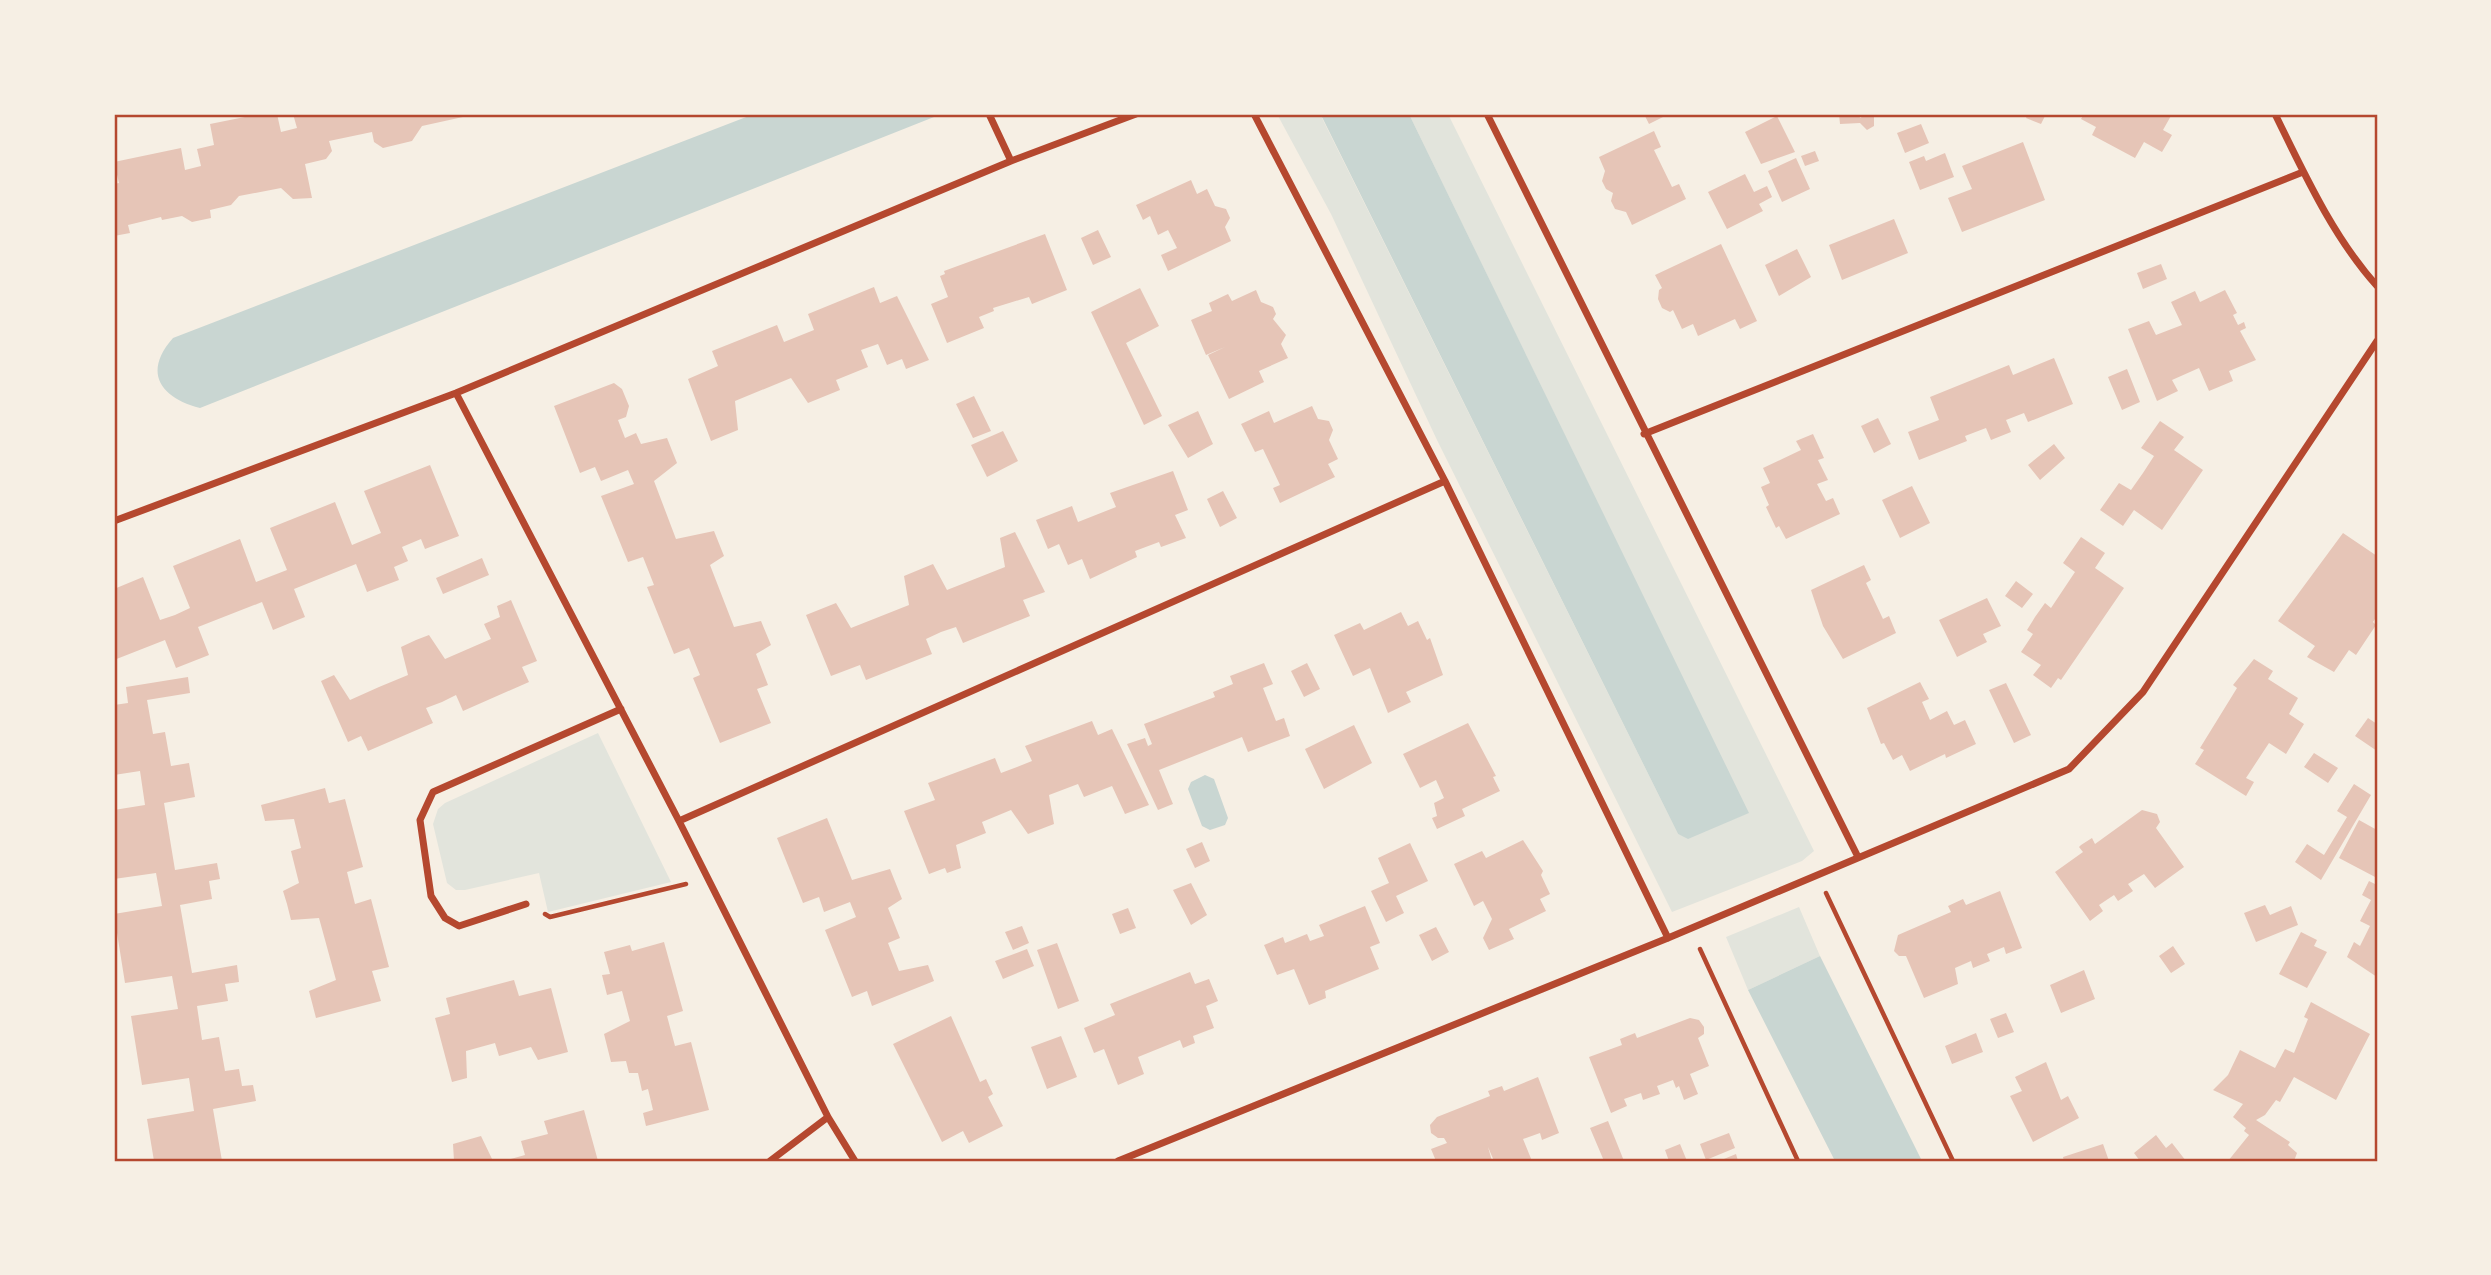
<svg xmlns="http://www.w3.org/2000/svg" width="2491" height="1275" viewBox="0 0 2491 1275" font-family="Manrope,sans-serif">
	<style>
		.green { fill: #e2e4dc }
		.water { fill: #c9d6d2 }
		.building { fill: #e6c5b7 }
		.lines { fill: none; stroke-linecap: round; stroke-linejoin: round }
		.path { stroke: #b5482f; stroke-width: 4.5 }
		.minor { stroke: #b5482f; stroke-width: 7 }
		.neatline { fill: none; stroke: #b5482f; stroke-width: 2.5 }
	</style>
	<rect width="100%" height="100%" fill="#f6efe4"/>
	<path class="green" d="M1277,114H1329L1322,118L1678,834L1688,838L1748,813L1409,114H1448L1814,851L1802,861L1672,912L1437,440L1331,214Z
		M598,733L671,882L548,912L539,873L465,890H456L447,883L433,824L438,809L445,803Z
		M1799,907L1820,956L1748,990L1726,937Z"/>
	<path class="water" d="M754,114L939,115L200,408C161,398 142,373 173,338Z
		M1329,114H1409L1749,813L1688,839L1678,834L1322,117Z
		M1205,775L1214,779L1228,818L1225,825L1210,830L1202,826L1188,789L1191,782Z
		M1820,956L1922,1161H1835L1748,990Z"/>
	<path class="building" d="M260,114H277L281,132L297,128L293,114L472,115L422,126L412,141L383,148L374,142L372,132L329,141L332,151L326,159L305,164L312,198L293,199L281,188L239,196L231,205L210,210L211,218L192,222L182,216L162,220L161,217L128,225L130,233L114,236V184L119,183L114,162L181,148L185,170L201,166L197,149L214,145L210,124Z
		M1644,114H1669L1649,124Z
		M1839,114H1859L1860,118L1867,114L1874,117V126L1867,130L1860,123L1840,124Z
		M2028,114H2046L2041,124L2026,118Z
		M2084,114H2172L2163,130L2172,135L2162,152L2144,142L2135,158L2092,135L2096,127L2081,119Z
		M1777,116L1795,152L1761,164L1745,132Z
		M1921,124L1929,143L1905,153L1897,133Z
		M1654,131L1661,147L1654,150L1672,187L1679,184L1686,199L1632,225L1626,212L1615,209L1611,201L1613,193L1606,189L1602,181L1605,171L1599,157Z
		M2023,142L2045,200L1962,232L1948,198L1972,189L1962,166Z
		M1815,151L1819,161L1805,166L1801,156Z
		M1945,153L1954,177L1920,190L1909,162L1924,156L1926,161Z
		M1796,158L1810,189L1782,202L1768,171Z
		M1745,174L1754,192L1767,186L1772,197L1759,204L1763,211L1727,229L1708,192Z
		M1191,180L1197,194L1207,189L1215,206L1226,209L1230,218L1225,227L1231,241L1168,271L1161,255L1177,248L1168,230L1158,235L1150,216L1143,220L1136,205Z
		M1894,219L1908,253L1842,280L1829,245Z
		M1098,230L1111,257L1093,265L1081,238Z
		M1045,234L1067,290L1032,304L1029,297L993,308L994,311L979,317L984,328L947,343L931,304L948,297L940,276L945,274L944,271Z
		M1721,244L1757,321L1740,329L1735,319L1698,336L1693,324L1682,329L1673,310L1670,312L1662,308L1658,299L1659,290L1662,288L1655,275Z
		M1797,249L1811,277L1779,296L1765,265Z
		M2161,264L2167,279L2143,289L2137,273Z
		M874,287L880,303L897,296L929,360L906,369L902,359L887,365L878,344L861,350L868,367L836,380L840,390L808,403L791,378L735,401L738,430L711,441L688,379L718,366L712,351L777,325L784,342L814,330L808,314Z
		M1140,288L1159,326L1126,343L1162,416L1144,425L1091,312Z
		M1256,290L1261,302L1273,307L1276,314L1273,319L1286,335L1281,344L1288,358L1259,371L1264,382L1229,399L1208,355L1225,347L1206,355L1191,320L1212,311L1209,303L1228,294L1232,301Z
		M2225,290L2237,313L2233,315L2238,325L2244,322L2246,328L2240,331L2256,360L2229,371L2233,381L2209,391L2199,368L2172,380L2178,391L2157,401L2128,329L2149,321L2156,335L2182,325L2171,302L2195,291L2200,302Z
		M2054,358L2073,404L2028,422L2024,413L2006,420L2011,432L1991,440L1986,428L1965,436L1967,441L1919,460L1908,432L1939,420L1930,397L2009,365L2013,375Z
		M2127,369L2140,402L2122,410L2108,377Z
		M614,383L622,389L629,406L626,417L618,420L625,438L636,433L641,444L667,438L677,463L654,481L676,539L714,531L724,556L710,565L734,627L761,621L771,645L756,654L768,685L757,689L771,723L720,743L693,678L700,675L689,648L674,654L647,587L654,585L643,557L628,562L601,496L634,484L628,470L601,481L595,467L580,473L554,406Z
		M974,396L991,431L973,438L956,404Z
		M1312,406L1318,419L1329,421L1333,430L1329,440L1338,459L1328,464L1335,477L1280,503L1273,488L1280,485L1263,449L1255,452L1241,424L1269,411L1274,423Z
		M1198,411L1213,444L1188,458L1168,425Z
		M1878,418L1891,444L1874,453L1861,426Z
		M2160,421L2184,437L2174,450L2203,470L2162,530L2134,510L2123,526L2100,510L2119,483L2131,490L2143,473L2154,456L2141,448Z
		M1003,431L1018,461L987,477L971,445Z
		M1813,434L1824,458L1818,460L1828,480L1817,484L1826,501L1833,498L1840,514L1786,539L1779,526L1776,528L1766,507L1769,505L1761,487L1770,483L1763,468L1801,450L1796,441Z
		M2054,444L2065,458L2040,480L2028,465Z
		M430,465L459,536L425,549L421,539L402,547L408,561L394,567L399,580L367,592L356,564L294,589L305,617L290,623L273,630L262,602L198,627L209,655L176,668L165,640L114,660V589L143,577L160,620L175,615L190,608L173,566L240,539L256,582L287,570L270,528L335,502L352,545L381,533L364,491Z
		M1173,471L1188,510L1175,515L1186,538L1161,547L1159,542L1135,551L1137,557L1090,579L1082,559L1068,565L1059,544L1048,549L1036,520L1072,506L1078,522L1116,507L1110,493Z
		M1912,486L1930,523L1900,538L1882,500Z
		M1223,491L1237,518L1220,527L1207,499Z
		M1015,532L1045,592L1023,600L1030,616L963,643L956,627L941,632L926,639L932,654L866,680L860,665L831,676L806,615L836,603L851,628L909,605L904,576L933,564L947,590L1005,567L1000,538Z
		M2343,533L2377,556V616L2373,622L2376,625L2356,655L2349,650L2334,672L2307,657L2315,646L2278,621Z
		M2081,537L2105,553L2095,568L2124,588L2061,680L2058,678L2051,688L2033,675L2041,665L2021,652L2033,634L2027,630L2035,617L2045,603L2051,608L2075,572L2063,563Z
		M482,558L489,575L443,594L436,578Z
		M1864,565L1871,580L1866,583L1883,619L1889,616L1896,633L1843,659L1823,626L1811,590Z
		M2016,581L2033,594L2022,608L2005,596Z
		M1987,598L2001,626L1983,634L1987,642L1957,657L1939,620Z
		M511,600L537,661L522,667L529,682L463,711L456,695L442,702L426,708L433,723L368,751L361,736L348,742L321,681L334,675L350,700L379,687L408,675L401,647L416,640L429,635L445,659L491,639L484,624L500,617L497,606Z
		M1401,612L1408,626L1418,621L1427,640L1430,638L1443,675L1406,692L1411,702L1388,713L1370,668L1353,676L1334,635L1360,623L1364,630Z
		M2254,659L2273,671L2268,679L2298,698L2289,714L2304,724L2286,754L2269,743L2246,778L2254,782L2246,796L2195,764L2204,750L2200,748L2237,688L2233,685Z
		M1264,663L1273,684L1263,688L1276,721L1284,718L1290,736L1248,752L1242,737L1159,770L1173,804L1158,810L1127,744L1145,738L1148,746L1152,744L1144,724L1215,697L1213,692L1233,684L1230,676Z
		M1307,663L1320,689L1304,697L1291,671Z
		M188,677L190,693L147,700L153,734L165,732L171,766L189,763L195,797L164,803L175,870L217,863L220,879L209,881L212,899L180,905L192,973L237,965L239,982L225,984L228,1001L197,1006L202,1040L219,1037L225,1071L239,1069L242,1086L253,1085L256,1101L213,1109L222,1161H154L147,1119L194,1111L189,1078L142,1085L131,1016L178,1009L172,976L125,983L114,914L162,906L156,873L114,879V810L145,805L140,771L114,775V705L128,703L126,687Z
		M1920,682L1929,699L1922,702L1930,720L1947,711L1954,725L1965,720L1976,744L1946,758L1945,754L1910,771L1902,755L1893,760L1884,743L1881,744L1867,708Z
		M2006,683L2031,735L2014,743L1989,690Z
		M2368,718L2377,724V751L2355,736Z
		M1092,721L1098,735L1112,729L1149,805L1125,814L1112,786L1084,797L1078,784L1049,795L1054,824L1028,834L1011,810L982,822L986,833L956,845L961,868L947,873L945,868L929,874L904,811L935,800L928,783L995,758L1001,773L1017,767L1032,761L1025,746Z
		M1468,723L1496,776L1493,777L1500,791L1462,809L1465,816L1437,829L1432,818L1437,816L1434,803L1444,798L1436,780L1420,788L1403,754Z
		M1354,725L1372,763L1324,789L1305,749Z
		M2314,753L2338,768L2328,783L2304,767Z
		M2354,784L2371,795L2321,880L2295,862L2307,844L2324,855L2347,817L2337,811Z
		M325,788L329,803L345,799L363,867L347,872L355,904L371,899L389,967L372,971L381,1001L316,1018L309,991L336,980L319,918L291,920L287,904L283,891L299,883L291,851L301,848L294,819L265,821L261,805Z
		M2142,810L2157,814L2160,822L2156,828L2184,867L2155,888L2144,874L2128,884L2133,891L2118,901L2114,895L2099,905L2103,911L2090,921L2055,872L2083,852L2079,847L2081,845L2092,838L2095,844Z
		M827,818L852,880L890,869L902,899L888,908L900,938L888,943L899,971L928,965L934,981L872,1006L867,991L852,997L825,930L856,917L850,902L824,912L819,897L803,903L777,838Z
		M2359,820L2377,830V878L2339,858Z
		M1523,840L1543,871L1541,875L1550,894L1540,899L1546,911L1509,929L1514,939L1489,950L1483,938L1492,919L1483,901L1474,906L1454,864L1482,851L1486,858Z
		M1202,842L1210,861L1195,868L1186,849Z
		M1410,843L1428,881L1396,896L1404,913L1386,922L1371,891L1389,883L1378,858Z
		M2369,881L2377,885V977L2347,957L2354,942L2360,946L2370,926L2360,921L2371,900L2362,895Z
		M1191,883L1207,915L1191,925L1173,890Z
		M2000,891L2022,948L2006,954L2004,947L1987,954L1990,961L1973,968L1971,961L1955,968L1958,984L1924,998L1906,956H1899L1894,951L1898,935L1951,912L1948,906L1963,899L1966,905Z
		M2265,905L2270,915L2291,906L2298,925L2256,942L2244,913Z
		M1365,906L1380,943L1370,947L1379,969L1325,991L1326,998L1309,1005L1294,969L1277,975L1264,945L1283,937L1285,943L1307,934L1310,941L1324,936L1319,925Z
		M1128,908L1136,928L1120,934L1112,914Z
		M1022,926L1029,943L1013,950L1005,932Z
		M1436,927L1449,952L1432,961L1419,935Z
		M2301,932L2317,940L2314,946L2327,952L2307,988L2279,974Z
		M664,942L683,1011L667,1016L675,1046L691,1042L709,1110L646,1126L643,1113L653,1110L648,1089L642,1091L638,1073H629L626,1061L611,1062L604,1034L630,1021L622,991L607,995L602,975L610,974L604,952L630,945L632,951Z
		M1057,943L1079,1001L1058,1009L1037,950Z
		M2173,946L2185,964L2171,973L2159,956Z
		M1027,949L1034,966L1003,979L995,961Z
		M2084,970L2095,999L2061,1013L2050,985Z
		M1190,972L1195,984L1209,979L1218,1001L1206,1006L1214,1028L1193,1036L1195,1043L1183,1048L1180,1040L1138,1057L1144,1074L1118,1085L1104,1049L1094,1053L1084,1028L1115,1015L1110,1004Z
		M514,980L519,996L551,988L568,1052L538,1060L531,1047L499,1056L495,1043L466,1051L467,1078L452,1082L435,1018L450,1014L446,998Z
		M2311,1002L2370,1034L2336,1100L2294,1077L2280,1102L2276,1100L2265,1115L2256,1120L2290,1142L2288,1145L2297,1153L2294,1161H2228L2249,1135L2244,1131L2246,1128L2233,1117L2243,1104L2213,1090L2228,1075L2240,1050L2275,1068L2285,1049L2294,1053L2308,1019L2304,1017Z
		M2006,1013L2014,1032L1998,1038L1990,1019Z
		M951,1016L980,1082L986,1079L993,1094L988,1097L1003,1126L969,1143L963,1131L942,1142L893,1044Z
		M1690,1018L1699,1020L1704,1027V1034L1698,1038L1709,1066L1690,1074L1698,1094L1684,1100L1679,1086L1676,1088L1673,1080L1657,1086L1660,1094L1643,1100L1641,1093L1624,1099L1627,1106L1611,1113L1589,1057L1622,1045L1620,1039L1635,1033L1637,1038Z
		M1976,1033L1983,1052L1952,1064L1945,1046Z
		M1061,1036L1077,1077L1047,1089L1031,1047Z
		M2046,1062L2061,1100L2068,1096L2079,1118L2033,1142L2010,1096L2022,1091L2015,1077Z
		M1538,1077L1559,1133L1542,1140L1540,1133L1523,1139L1532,1161H1494L1488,1147L1492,1161H1436L1431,1149L1447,1143L1444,1138H1438L1431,1133L1430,1125L1437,1117L1490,1096L1488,1091L1502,1086L1504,1091Z
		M584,1110L598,1161H503L525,1155L521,1141L548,1134L544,1121Z
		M1608,1121L1624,1161H1604L1590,1128Z
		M1729,1133L1735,1148L1706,1160L1700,1144Z
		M2156,1135L2166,1148L2172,1143L2186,1161H2140L2134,1153Z
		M481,1136L493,1161H454L453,1144Z
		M1680,1144L1687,1161H1669L1665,1150Z
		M2103,1144L2109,1161H2064L2063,1157Z
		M1736,1154L1738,1161H1719Z"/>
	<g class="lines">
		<path class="path" d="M1826,893L1953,1161
			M545,914L550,917L686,884
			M1700,949L1798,1161"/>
		<path class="minor" d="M989,114L1011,161
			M1254,114L1445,481L1668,938
			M1487,114L1858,857
			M2275,114C2304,173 2333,237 2377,286
			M456,393L679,821L828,1117L855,1161
			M1644,434L2303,172
			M114,521L456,393L1011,161L1136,114
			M679,821L1445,481
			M526,904L459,926L445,918L431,896L420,820L433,792L621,709
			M770,1161L828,1117
			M1118,1161L1668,938L2069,769L2143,692L2377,341"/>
	</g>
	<rect width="2491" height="1275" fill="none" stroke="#f6efe4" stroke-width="231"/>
	<rect x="116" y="116" width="2260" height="1044" class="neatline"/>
</svg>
